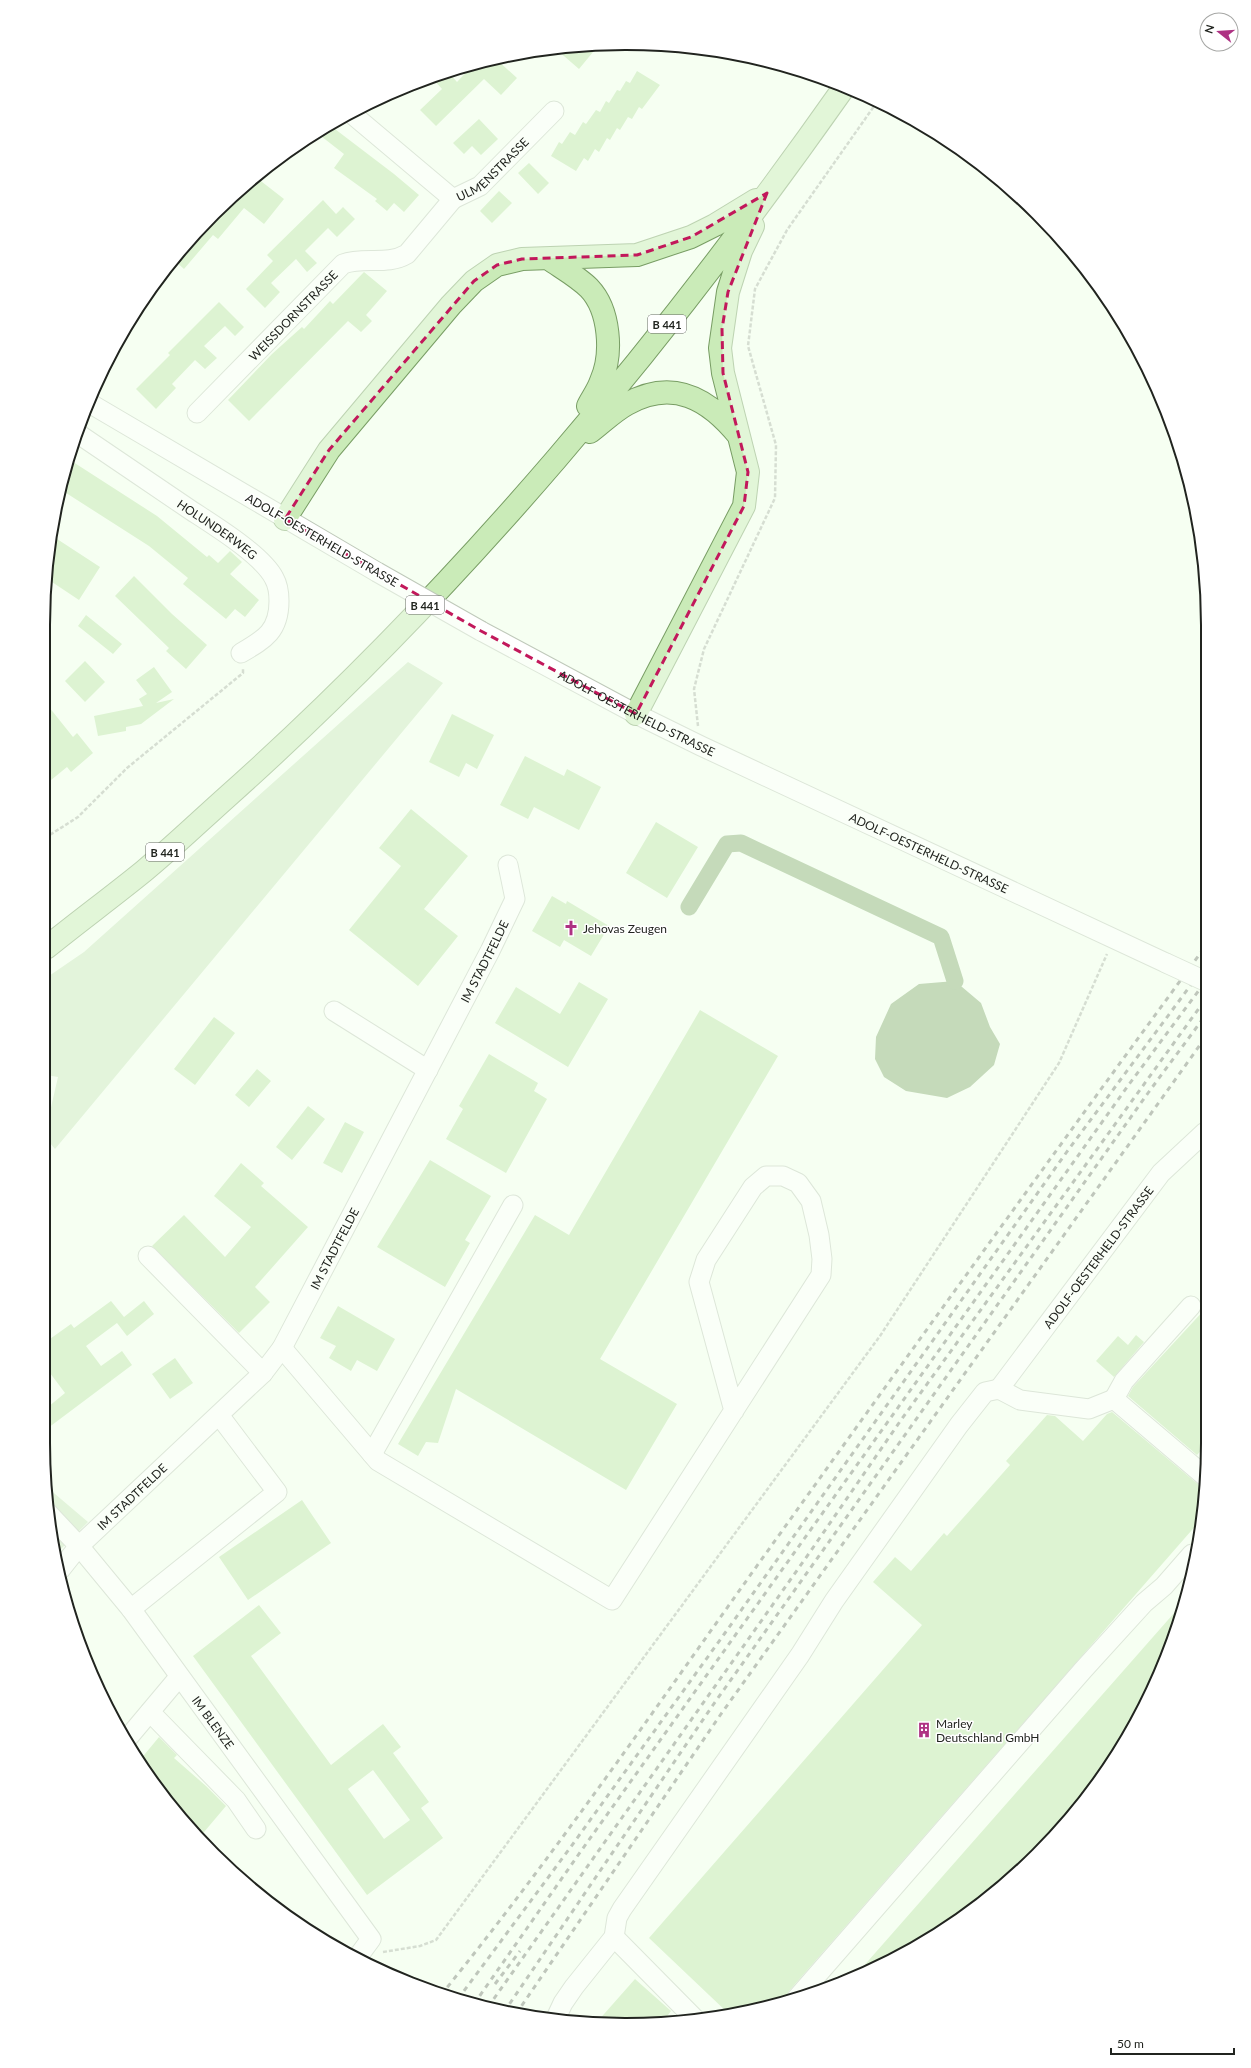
<svg xmlns="http://www.w3.org/2000/svg" width="1251" height="2068" viewBox="0 0 1251 2068" font-family="Lato,sans-serif">
	<style>
		.green { fill: #cce6bf }
		.water { fill: #89ad76 }
		.lines { fill: none; stroke-linecap: round; stroke-linejoin: round }
		.canal { stroke: #89ad76; stroke-width: 17 }
		.building { fill: #bfe5ab; fill-rule: evenodd }
		.minor-casing { stroke: #bfc9ba; stroke-width: 21 }
		.major-casing { stroke: #789d64; stroke-width: 24 }
		.path { stroke: #b0b7ac; stroke-width: 2.5; stroke-dasharray: 4 2; stroke-linecap: butt }
		.minor { stroke: #fff; stroke-width: 19 }
		.major { stroke: #caebb8; stroke-width: 22 }
		.rail { stroke: #7c8279; stroke-width: 3; stroke-dasharray: 5 5; stroke-linecap: butt }
		.minor-bridge-casing { stroke: #bfc9ba; stroke-width: 21; stroke-linecap: butt }
		.minor-bridge { stroke: #fff; stroke-width: 19 }
		.marked { fill: none; stroke: #c2185b; stroke-width: 3; stroke-dasharray: 8 5; stroke-linejoin: round }
		.labels { text-anchor: middle; dominant-baseline: central; stroke-width: 3; stroke-linejoin: round; paint-order: stroke }
		.shield { fill: #fff; stroke: #646662; stroke-width: 1 }
		.shield-label { font-size: 11px; font-weight: bold; fill: #21241f }
		.street-label { font-size: 12px; fill: #21241f; stroke: #fff }
		.poi-label { font-size: 12px; fill: #21241f; stroke: #fff; text-anchor: start }
		.rim { fill: none; stroke: #21241f; stroke-width: 2 }
	</style>
	<rect width="100%" height="100%" fill="#f6fff2"/>
	<path class="green" d="M408,662L443,683L55,1149L46,1138V1129L58,1077L46,1075V978L84,952Z
		M48,1488L88,1522L56,1554L48,1519Z"/>
	<path class="water" d="M955,981L981,1003L990,1027L1000,1044L994,1065L970,1087L947,1098L906,1091L884,1077L875,1059L876,1037L891,1004L919,984Z"/>
	<g class="lines">
		<path class="canal" d="M689,907L727,844L741,843L941,937L955,981"/>
	</g>
	<path class="building" d="M598,46L579,69L557,50Z
		M496,59L517,78L501,95L484,79L436,126L420,110L442,89L432,78L449,73L457,82L472,66Z
		M637,71L660,85L642,109L639,107L632,119L628,117L620,130L617,128L610,140L607,138L599,152L595,149L588,161L584,158L576,171L551,156L559,142L562,144L570,132L575,135L583,122L586,124L596,110L600,112L606,101L609,103L617,90L620,91L626,81L630,83Z
		M479,119L498,139L481,155L472,146L464,154L453,143Z
		M331,126L394,174L419,195L404,212L394,203L387,211L375,201L377,199L334,168L344,154L317,133Z
		M529,163L549,183L538,194L518,173Z
		M257,178L284,199L264,224L244,208L218,239L213,235L184,269L175,261L214,213Z
		M499,191L512,203L492,223L480,211Z
		M323,200L336,214L343,207L355,219L337,237L328,228L305,251L317,263L307,272L296,259L271,283L280,292L265,308L246,289L273,261L267,255Z
		M364,272L387,291L366,315L372,321L361,332L348,321L249,421L228,400L272,354L302,327L304,329L330,301L333,304Z
		M219,302L244,327L235,336L225,326L204,346L217,358L205,369L195,360L172,384L176,388L156,409L136,389L170,355L168,353Z
		M70,460L157,516L207,557L209,555L218,563L230,551L242,562L230,574L259,600L245,617L235,609L226,619L183,584L188,578L149,546L63,491Z
		M54,537L100,567L79,600L46,578Z
		M134,576L172,614L207,645L186,669L166,651L169,648L115,596Z
		M86,615L122,644L113,654L78,626Z
		M85,661L105,682L85,702L65,681Z
		M154,667L172,692L156,703L174,699L141,724L126,727V731L98,736L94,716L143,706L139,699L147,694L136,680Z
		M45,702L73,737L77,733L93,753L71,772L67,767L45,785Z
		M452,714L494,735L477,769L466,763L459,777L429,762Z
		M525,756L564,776L567,769L601,787L579,830L534,807L528,819L500,805Z
		M411,809L468,856L424,909L458,936L418,986L349,930L401,866L379,848Z
		M656,822L698,847L667,898L626,873Z
		M552,896L566,904L567,901L609,926L591,956L564,940L560,947L532,931Z
		M579,982L608,999L568,1067L495,1023L516,987L560,1014Z
		M700,1010L778,1056L600,1359L677,1404L626,1490L456,1389L438,1443L426,1442L418,1456L398,1444L535,1215L569,1235Z
		M214,1017L235,1033L195,1085L174,1069Z
		M489,1054L538,1083L534,1091L547,1099L506,1173L446,1139L463,1109L459,1106Z
		M257,1069L271,1081L249,1107L235,1095Z
		M308,1106L325,1119L292,1160L276,1147Z
		M345,1122L364,1132L342,1173L323,1163Z
		M430,1160L491,1196L465,1240L470,1243L445,1287L377,1247Z
		M241,1163L264,1183L261,1186L308,1227L255,1287L270,1302L239,1333L152,1246L184,1215L225,1257L251,1227L214,1196Z
		M111,1301L124,1317L144,1301L154,1314L127,1336L117,1323L86,1346L101,1366L122,1351L132,1365L48,1428V1407L65,1393L47,1369V1341L71,1324L74,1328Z
		M338,1306L395,1339L377,1371L357,1360L351,1371L329,1358L336,1346L320,1338Z
		M1206,1308L1207,1444L1197,1455L1128,1396L1133,1387Z
		M1136,1335L1144,1342L1114,1377L1096,1361L1118,1336L1128,1345Z
		M175,1358L193,1383L170,1399L152,1374Z
		M1112,1412L1200,1486L1205,1489L1198,1523L789,1991L784,2001L729,2014L649,1938L922,1625L873,1582L895,1557L911,1571L944,1533L947,1536L1010,1465L1006,1461L1047,1415L1055,1416L1083,1441L1107,1414Z
		M302,1500L331,1543L248,1600L219,1557Z
		M1182,1604L1177,1630L1110,1766L1038,1854L980,1905L883,1965L854,1977Z
		M259,1605L281,1633L251,1656L331,1765L383,1724L401,1747L393,1753L429,1802L421,1808L443,1838L367,1895L193,1656ZM373,1770L410,1820L384,1839L348,1789Z
		M159,1737L177,1755L174,1758L206,1786L226,1806L199,1838L163,1797L140,1760Z
		M635,1979L671,2011L662,2023L625,2025L597,2022Z"/>
	<g class="lines">
		<defs>
			<g id="minor">
				<path id="s1" d="M352,114L453,199L480,186L554,111"/>
				<path d="M91,404L377,572"/>
				<path id="s2" d="M197,413L343,264C364,256 387,266 407,254L453,199"/>
				<path id="s3" d="M77,433C115,459 154,485 192,511C215,526 262,555 274,578C278,585 279,593 279,601C279,631 265,639 241,653"/>
				<path id="s4" d="M481,631L636,714L701,746L1166,963"/>
				<path d="M334,1011L428,1070"/>
				<path d="M148,1256L263,1373"/>
				<path d="M282,1348L378,1461L612,1600L821,1275L822,1259L819,1235L811,1201L798,1183L783,1176H766L753,1187L706,1260L699,1282L734,1411"/>
				<path id="s5" d="M999,1389L1161,1173L1205,1132"/>
				<path d="M1114,1399L1124,1381L1191,1306"/>
				<path d="M372,1454L513,1205"/>
				<path id="s6" d="M48,1513L79,1546L131,1609L371,1939L357,1958"/>
				<path id="s7" d="M60,1570L79,1546L263,1373L282,1348L490,951L515,899L508,865"/>
				<path d="M131,1609L277,1492L219,1415"/>
				<path d="M150,1712L236,1800L256,1829"/>
				<path d="M127,1739L179,1677"/>
				<path d="M614,1937L696,2020"/>
				<path d="M797,1998L1083,1670L1144,1603L1164,1586L1192,1554"/>
				<path d="M556,2018L563,2003L574,1987L614,1937L617,1918L622,1909L800,1655L834,1601L959,1425L985,1392L999,1389L1020,1400L1089,1409L1114,1399L1207,1478"/>
			</g>
			<path id="major" d="M549,259C562,268 578,277 589,288C610,310 613,354 601,381C598,390 592,398 588,406
				M590,432C602,423 614,411 627,404C673,378 709,399 739,436
				M285,519L329,450L451,305L474,281L497,265L522,259L637,255L691,237L715,225L756,200
				M636,714L744,506L748,472L723,373L720,348L728,292L741,251L753,226
				M46,948C78,922 112,897 144,871C173,847 200,821 228,796C462,587 664,343 845,86"/>
		</defs>
		<use href="#minor" class="minor-casing"/>
		<use href="#major" class="major-casing"/>
		<path class="path" d="M698,726L694,689L704,649L775,498L776,445L748,346L755,289L787,230L877,102
			M45,838L78,817L127,768L243,673V669
			M383,1952L420,1946L436,1940L880,1336L1059,1063L1107,954"/>
		<use href="#minor" class="minor"/>
		<use href="#major" class="major"/>
		<path class="rail" d="M495,1984L520,1951
			M441,1995C552,1858 652,1713 754,1570C903,1362 1053,1154 1205,947
			M458,1999L570,1848L725,1633L1066,1153L1205,966
			M474,2004L581,1851L1130,1083L1205,982
			M488,2007L810,1552L901,1420L1205,1000
			M504,2012L713,1705L1148,1093L1205,1016
			M516,2014L721,1714L1205,1038"/>
		<defs>
			<path id="minor-bridge" d="M377,572L481,631
				M1166,963L1205,981"/>
		</defs>
		<use href="#minor-bridge" class="minor-bridge-casing"/>
		<use href="#minor-bridge" class="minor-bridge"/>
	</g>
	<path d="M0 0H1251V2068H0ZM767,193L728,292L722,329L723,373L748,472L744,506L636,714L481,631L285,519L329,450L474,281L497,265L522,259L637,255L691,237Z" fill="#f6fff2" fill-opacity=".55" fill-rule="evenodd"/>
	<path class="marked" d="M767,193L728,292L722,329L723,373L748,472L744,506L636,714L481,631L285,519L329,450L474,281L497,265L522,259L637,255L691,237Z"/>
	<defs>
		<symbol id="church-bare" viewBox="-9 -9 18 18"><path d="M-1.2-6h2.4v3.5h3.3v2.4h-3.3V6h-2.4V-.1h-3.3v-2.4h3.3Z" fill="#ae3283" stroke="#fff" stroke-width="2.5" paint-order="stroke"/></symbol>
		<symbol id="building-bare" viewBox="-9 -9 18 18"><path d="M-4-6H4V6H1V3H-1V6H-4ZM-2.5-4.3h1.7v1.8h-1.7ZM.8-4.3h1.7v1.8H.8ZM-2.5-1h1.7V.8h-1.7ZM.8-1h1.7V.8H.8Z" fill="#ae3283" stroke="#fff" stroke-width="2.5" paint-order="stroke"/></symbol>
	</defs>
	<g fill-rule="evenodd">
		<use href="#church-bare" x="560" y="917" width="22" height="22"/>
		<use href="#building-bare" x="913" y="1719" width="22" height="22"/>
	</g>
	<g class="labels">
		<g class="shield">
			<rect x="648" y="315" width="38" height="18" rx="3"/>
			<rect x="406" y="596" width="38" height="18" rx="3"/>
			<rect x="146" y="843" width="38" height="18" rx="3"/>
		</g>
		<g class="shield-label">
			<text x="667" y="324">B 441</text>
			<text x="425" y="605">B 441</text>
			<text x="165" y="852">B 441</text>
		</g>
		<g class="street-label">
			<text stroke="none"><textPath href="#s1" startOffset="182">ULMENSTRASSE</textPath></text>
			<text stroke="none"><textPath href="#s2" startOffset="137">WEISSDORNSTRASSE</textPath></text>
			<text stroke="none"><textPath href="#s3" startOffset="170">HOLUNDERWEG</textPath></text>
			<text transform="translate(322 540) rotate(30)">ADOLF-OESTERHELD-STRASSE</text>
			<text stroke="none"><textPath href="#s4" startOffset="176">ADOLF-OESTERHELD-STRASSE</textPath></text>
			<text stroke="none"><textPath href="#s4" startOffset="500">ADOLF-OESTERHELD-STRASSE</textPath></text>
			<text stroke="none"><textPath href="#s7" startOffset="751">IM STADTFELDE</textPath></text>
			<text stroke="none"><textPath href="#s7" startOffset="427">IM STADTFELDE</textPath></text>
			<text stroke="none"><textPath href="#s5" startOffset="165">ADOLF-OESTERHELD-STRASSE</textPath></text>
			<text stroke="none"><textPath href="#s7" startOffset="103">IM STADTFELDE</textPath></text>
			<text stroke="none"><textPath href="#s6" startOffset="267">IM BLENZE</textPath></text>
		</g>
		<g class="poi-label">
			<text x="583" y="928">Jehovas Zeugen</text>
			<text x="936" y="1723">Marley<tspan x="936" dy="14">Deutschland GmbH</tspan></text>
		</g>
	</g>
	<path d="M0 0H1251V2068H0ZM625 50H626A575 575 0 0 1 1201 625V1443A575 575 0 0 1 626 2018H625A575 575 0 0 1 50 1443V625A575 575 0 0 1 625 50Z" fill="#fff" fill-rule="evenodd"/>
	<path class="rim" d="M625 50H626A575 575 0 0 1 1201 625V1443A575 575 0 0 1 626 2018H625A575 575 0 0 1 50 1443V625A575 575 0 0 1 625 50Z"/>
	<g transform="translate(1219 32) rotate(287)"><circle r="19" fill="#ffffff" stroke="#a6a7a5"/>
	<path d="M0-3L7 15L0 10L-7 15Z" fill="#ae3283"/>
	<text y="-6" font-size="11" font-weight="bold" text-anchor="middle" fill="#21241f">N</text>
	</g>
	<path d="M1111 2048v6h123v-6" fill="none" stroke="#21241f" stroke-width="2"/>
	<text x="1117" y="2048" font-size="12" fill="#21241f" stroke="#ffffff" stroke-width="3" paint-order="stroke">50 m</text>
</svg>
